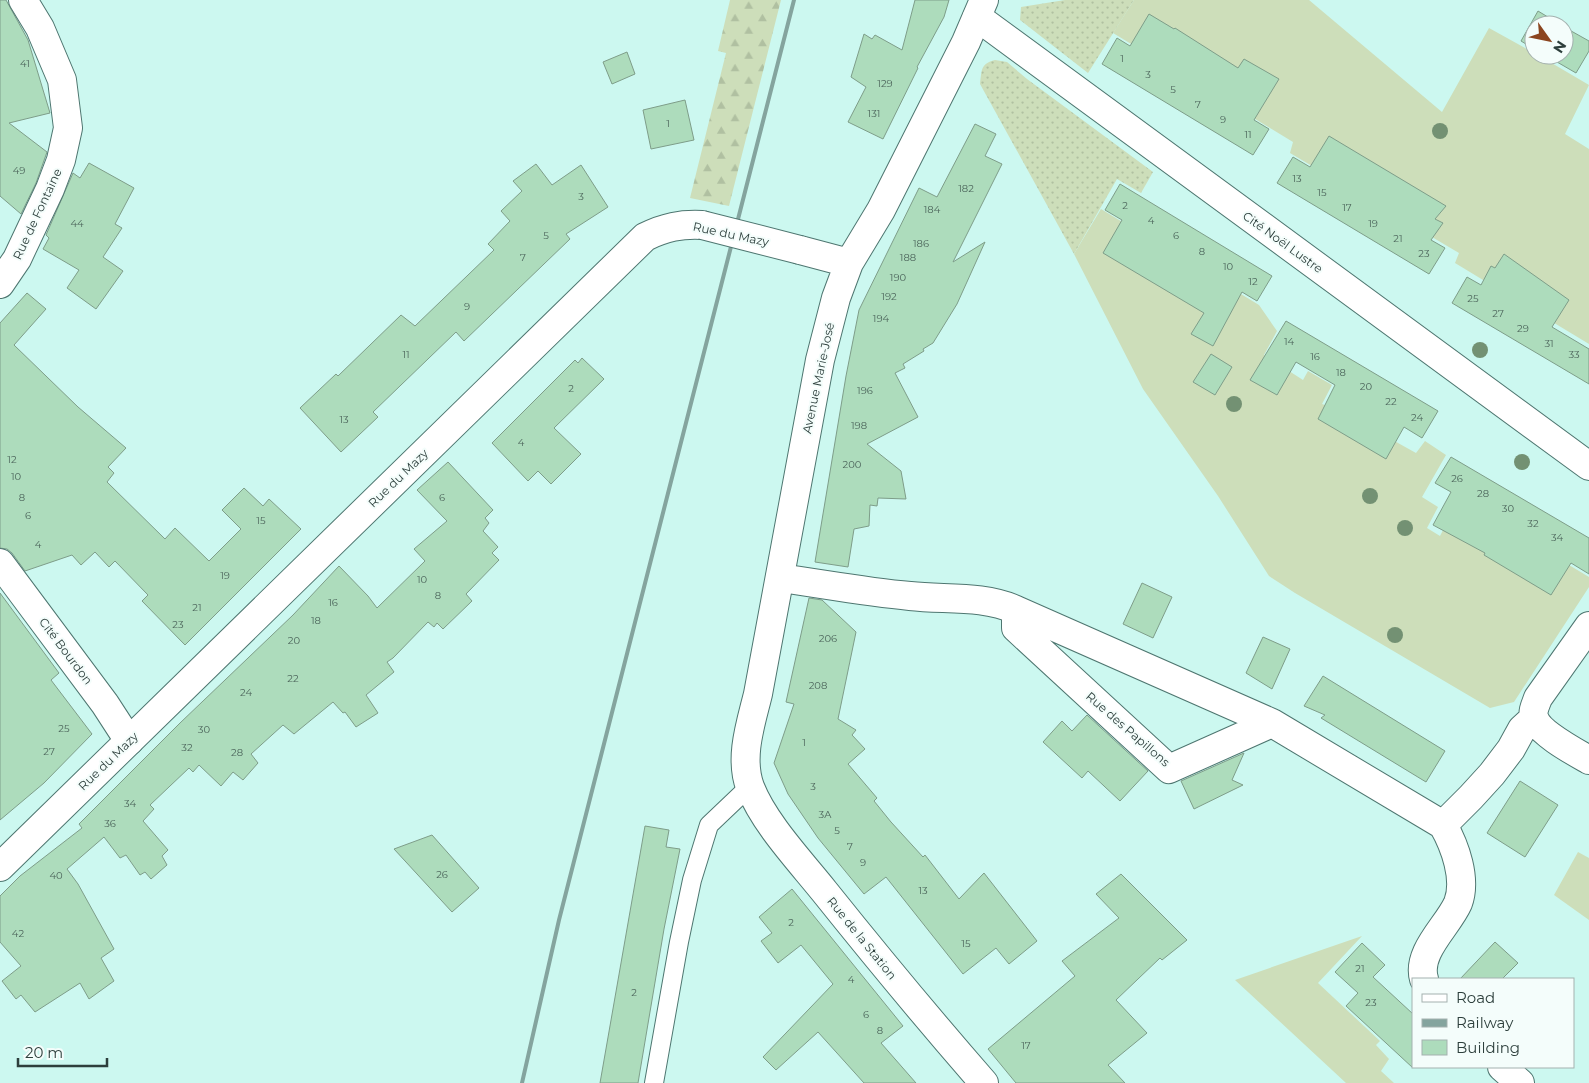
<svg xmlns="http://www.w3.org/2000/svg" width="1589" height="1083" viewBox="0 0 1589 1083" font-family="Montserrat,sans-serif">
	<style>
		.grass { fill: url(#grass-dots) }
		.forest { fill: url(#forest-firs) }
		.garden { fill: #cddeba }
		.building { fill: #addcbc; stroke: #7e9d89 }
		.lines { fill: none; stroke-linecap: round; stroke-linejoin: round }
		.service-casing { stroke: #4e7670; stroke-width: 20 }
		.minor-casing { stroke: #4e7670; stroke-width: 30 }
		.tertiary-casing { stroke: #4e7670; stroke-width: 30 }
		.service { stroke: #fff; stroke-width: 18 }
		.minor { stroke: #fff; stroke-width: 28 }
		.tertiary { stroke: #fff; stroke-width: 28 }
		.rail { stroke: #84a49e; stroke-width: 4 }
		.tertiary-bridge-casing { stroke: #4e7670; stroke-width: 30; stroke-linecap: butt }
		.tertiary-bridge { stroke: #fff; stroke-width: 28 }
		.tree { fill: #739173 }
		.labels { text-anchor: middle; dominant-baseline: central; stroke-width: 4; stroke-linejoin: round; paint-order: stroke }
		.number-label { font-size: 10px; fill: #4d665c }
		.street-label { font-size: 12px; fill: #2d3f3c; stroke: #f4fdfb }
	</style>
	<defs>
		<pattern id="grass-dots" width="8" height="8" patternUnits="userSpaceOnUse" patternTransform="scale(1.25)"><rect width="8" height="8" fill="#cddeba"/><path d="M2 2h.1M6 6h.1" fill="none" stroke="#b0c0a1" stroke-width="1.8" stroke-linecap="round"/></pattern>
		<pattern id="forest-firs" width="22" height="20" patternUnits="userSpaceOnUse" patternTransform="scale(1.25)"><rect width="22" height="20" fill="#cddeba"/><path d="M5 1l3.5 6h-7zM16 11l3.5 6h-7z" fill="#b0c0a1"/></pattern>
	</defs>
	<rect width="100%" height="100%" fill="#ccf8f0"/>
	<path class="grass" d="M1065,0H1134L1088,73L1020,20L1021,7Z
		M995,60L1007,62L1027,79L1153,172L1141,193L1117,179L1074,254L980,84C982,70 980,64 995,60Z"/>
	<path class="forest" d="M730,0H781L729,206L690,198L726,53L718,51Z"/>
	<path class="garden" d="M1134,0H1309L1442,112L1489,28L1534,53V55H1538L1589,85L1565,134L1589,149V344L1455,263L1459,253L1290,153L1293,142L1113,33Z
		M1101,209L1259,305L1277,331L1264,355L1303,380L1308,371L1332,385L1322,404L1337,409L1416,453L1425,441L1446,455L1422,497L1438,507L1427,528L1440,536L1459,499L1589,577V587L1514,702L1490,708L1295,593L1269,576L1218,496L1143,389L1074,254Z
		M1578,852L1589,858V920L1554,895Z
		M1362,936L1318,983L1380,1041L1376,1045L1389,1059L1381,1071L1394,1083H1346L1235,980Z"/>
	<path class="building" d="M0,0H6L28,40L50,113L9,123L47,152L36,183L21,214L0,196Z
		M915,0H949L944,17L917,67L918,68L883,139L848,122L866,87L851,77L864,34L872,39L875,35L902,50Z
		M1538,11L1561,25H1534V49L1521,41Z
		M1149,14L1174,29L1175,28L1238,68L1244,59L1279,79L1254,120L1269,129L1253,155L1102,64L1117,38L1130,46Z
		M1564,27L1589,41V51L1576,73L1545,55H1564Z
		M627,52L635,74L612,84L603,62Z
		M685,100L694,140L651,149L643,110Z
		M975,124L996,134L985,156L1002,164L953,262L985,242L957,304L933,343L923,349L924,351L903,364L905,368L895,373L918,417L867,444L901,471L906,499L878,498L877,506L870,505L869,526L854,529L848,567L815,562L846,376L859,310L919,188L937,197Z
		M1329,136L1446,206L1435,219L1443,223L1431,240L1445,248L1429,274L1277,183L1293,157L1310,167Z
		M89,163L134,188L115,224L122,228L103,257L123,271L96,309L67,288L79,270L43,249L49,238L46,235L73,173L80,178Z
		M536,164L552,185L581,165L608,207L566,234L570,239L464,341L456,332L373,412L378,417L341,452L300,408L336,374L338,376L401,315L415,326L494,250L488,244L510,221L501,211L522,191L513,181Z
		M1120,184L1272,276L1257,301L1242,292L1213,346L1191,334L1204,313L1103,253L1122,220L1105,210Z
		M1504,254L1569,300L1552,327L1589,349V384L1452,303L1467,277L1481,285L1491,266L1495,268Z
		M27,293L46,309L14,345L78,407L126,448L108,467L114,473L107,482L165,539L175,528L209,561L241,529L222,510L244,488L263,506L269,499L301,529L185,645L142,601L148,595L115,561L109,567L95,552L81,565L72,555L25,571L12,553L7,549L0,548V323Z
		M1286,321L1438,411L1422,438L1404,427L1386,459L1318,419L1335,385L1296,362L1277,395L1250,380Z
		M1211,354L1232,367L1215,395L1193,382Z
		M582,358L604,379L554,428L581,454L551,484L538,471L528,481L492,443L575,360L578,363Z
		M1451,457L1589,538V574L1571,563L1551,595L1484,555L1485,553L1433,525L1451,492L1435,483Z
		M448,462L493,510L485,518L489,523L483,531L498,547L492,553L499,560L466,594L472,601L443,629L437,623L434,627L428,622L393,658L387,662L394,672L366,695L378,713L356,727L345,712L343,713L333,702L294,734L283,725L251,754L258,763L243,780L233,772L221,786L199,765L193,772L189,768L150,805L154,809L143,821L168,850L162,856L167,865L151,879L145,872L140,875L126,855L120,858L104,837L67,869L78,884L114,949L101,958L114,981L89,999L80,983L35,1012L21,995L16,999L2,981L21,966L0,942V896L20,876L82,828L79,824L180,723L293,615L339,566L368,596L377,608L425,561L414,549L447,521L417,490Z
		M1142,583L1172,597L1153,638L1123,624Z
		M0,593L59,673L51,680L92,734L44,783L0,820Z
		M809,598L822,600L856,632L838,719L856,730L852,735L865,749L848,764L877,798L874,801L891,822L923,857L925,855L959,899L984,873L1037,941L1009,964L996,948L963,974L886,877L864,894L818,838L788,794L774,763L794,704L786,702Z
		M1263,637L1290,649L1272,689L1246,673Z
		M1323,676L1445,751L1426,782L1321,718L1325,715L1304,706Z
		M1087,715L1148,771L1120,801L1088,771L1082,778L1043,742L1062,721L1072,731Z
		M1244,753L1232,780L1243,785L1194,809L1181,781Z
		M1520,781L1558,805L1525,857L1487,833Z
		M645,826L669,830L666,847L680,849L664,929L638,1083H600Z
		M432,835L479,888L452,912L394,849Z
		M1121,874L1187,940L1162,960L1160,958L1116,1000L1147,1033L1108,1065L1125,1083H1016L988,1049L1075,976L1062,961L1119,918L1096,894Z
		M792,889L903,1026L881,1043L916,1083H864L818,1032L776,1070L763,1057L833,984L801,945L778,963L761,941L772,933L759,917Z
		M1495,942L1518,963L1502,979H1460Z
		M1362,943L1385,965L1373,977L1413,1014V1068L1346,1006L1358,993L1335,972Z"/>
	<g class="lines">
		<defs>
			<path id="service" d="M654,1083L679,942L692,880L709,825L750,786"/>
			<path id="minor" d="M977,17L1589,466
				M0,284L17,259L50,189L61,160L68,128L62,80L40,28L23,0
				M0,563L105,704L129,741
				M780,578C823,584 866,592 910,596C945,600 983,595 1016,610V628L1169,769L1272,723L1443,825C1455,846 1467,879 1458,903C1448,926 1416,952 1424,979
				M1016,610L1272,723
				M1589,626L1538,698C1536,704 1532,711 1534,717C1538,732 1575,752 1589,760
				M1443,825L1471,797L1492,774L1511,749L1522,729L1534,718
				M1502,1067L1520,1083"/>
			<path id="tertiary" d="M984,0L966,42L881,210L849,263L836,298L820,360L758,694C751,723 739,757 750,787C764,823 800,861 824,891C876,956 929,1020 984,1083
				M800,250L849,263
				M0,867L645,237C665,227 681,224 702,225"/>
		</defs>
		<use href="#service" class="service-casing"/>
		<use href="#minor" class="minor-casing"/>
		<use href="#tertiary" class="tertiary-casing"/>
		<use href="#service" class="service"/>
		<use href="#minor" class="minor"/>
		<use href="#tertiary" class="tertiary"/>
		<path class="rail" d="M522,1083L559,920L794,0"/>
		<defs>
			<path id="tertiary-bridge" d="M702,225L800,250"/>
		</defs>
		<use href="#tertiary-bridge" class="tertiary-bridge-casing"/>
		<use href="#tertiary-bridge" class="tertiary-bridge"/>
	</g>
	<g class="tree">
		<circle cx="1440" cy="131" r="8"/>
		<circle cx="1480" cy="350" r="8"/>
		<circle cx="1234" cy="404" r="8"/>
		<circle cx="1522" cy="462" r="8"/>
		<circle cx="1370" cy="496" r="8"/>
		<circle cx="1405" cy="528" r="8"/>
		<circle cx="1395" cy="635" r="8"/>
	</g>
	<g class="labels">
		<g class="number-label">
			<text x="1122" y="58">1</text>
			<text x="25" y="63">41</text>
			<text x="1148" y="74">3</text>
			<text x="885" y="83">129</text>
			<text x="1173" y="89">5</text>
			<text x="1198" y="104">7</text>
			<text x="874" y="113">131</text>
			<text x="1223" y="119">9</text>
			<text x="668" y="123">1</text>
			<text x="1248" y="134">11</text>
			<text x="19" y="170">49</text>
			<text x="1297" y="178">13</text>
			<text x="966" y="188">182</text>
			<text x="1322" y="192">15</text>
			<text x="581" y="196">3</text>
			<text x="1125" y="205">2</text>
			<text x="1347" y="207">17</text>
			<text x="932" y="209">184</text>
			<text x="1151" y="220">4</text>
			<text x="77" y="223">44</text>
			<text x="1373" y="223">19</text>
			<text x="546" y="235">5</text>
			<text x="1176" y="235">6</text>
			<text x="1398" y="238">21</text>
			<text x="921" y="243">186</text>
			<text x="1202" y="251">8</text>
			<text x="1424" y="253">23</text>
			<text x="523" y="257">7</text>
			<text x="908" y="257">188</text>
			<text x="1228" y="266">10</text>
			<text x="898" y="277">190</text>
			<text x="1253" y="281">12</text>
			<text x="889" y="296">192</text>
			<text x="1473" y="298">25</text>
			<text x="467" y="306">9</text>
			<text x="1498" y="313">27</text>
			<text x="881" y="318">194</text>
			<text x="1523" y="328">29</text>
			<text x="1289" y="341">14</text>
			<text x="1549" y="343">31</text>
			<text x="406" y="354">11</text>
			<text x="1574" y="354">33</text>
			<text x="1315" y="356">16</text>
			<text x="1341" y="372">18</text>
			<text x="1366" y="386">20</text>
			<text x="571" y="388">2</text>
			<text x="865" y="390">196</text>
			<text x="1391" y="401">22</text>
			<text x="1417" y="417">24</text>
			<text x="344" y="419">13</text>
			<text x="859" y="425">198</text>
			<text x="521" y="442">4</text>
			<text x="12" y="459">12</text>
			<text x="852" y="464">200</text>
			<text x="16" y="476">10</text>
			<text x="1457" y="478">26</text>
			<text x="1483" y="493">28</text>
			<text x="22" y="497">8</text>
			<text x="442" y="497">6</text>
			<text x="1508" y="508">30</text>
			<text x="28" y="515">6</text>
			<text x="261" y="520">15</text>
			<text x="1533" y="523">32</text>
			<text x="1557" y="537">34</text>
			<text x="38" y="544">4</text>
			<text x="225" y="575">19</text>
			<text x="422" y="579">10</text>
			<text x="438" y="595">8</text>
			<text x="333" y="602">16</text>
			<text x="197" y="607">21</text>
			<text x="316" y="620">18</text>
			<text x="178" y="624">23</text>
			<text x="828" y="638">206</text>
			<text x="294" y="640">20</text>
			<text x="293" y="678">22</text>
			<text x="818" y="685">208</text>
			<text x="246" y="692">24</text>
			<text x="64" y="728">25</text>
			<text x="204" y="729">30</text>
			<text x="804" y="742">1</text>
			<text x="187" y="747">32</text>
			<text x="49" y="751">27</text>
			<text x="237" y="752">28</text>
			<text x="813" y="786">3</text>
			<text x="130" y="803">34</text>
			<text x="825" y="814">3A</text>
			<text x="110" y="823">36</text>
			<text x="837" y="830">5</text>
			<text x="850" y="846">7</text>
			<text x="863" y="862">9</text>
			<text x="442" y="874">26</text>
			<text x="56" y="875">40</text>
			<text x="923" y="890">13</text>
			<text x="791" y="922">2</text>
			<text x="18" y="933">42</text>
			<text x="966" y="943">15</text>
			<text x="1360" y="968">21</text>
			<text x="851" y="979">4</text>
			<text x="634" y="992">2</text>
			<text x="1371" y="1002">23</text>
			<text x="866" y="1014">6</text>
			<text x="880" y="1030">8</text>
			<text x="1026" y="1045">17</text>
		</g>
		<g class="street-label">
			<text transform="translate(37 214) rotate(-65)">Rue de Fontaine</text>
			<text transform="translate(731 234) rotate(12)">Rue du Mazy</text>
			<text transform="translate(1283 242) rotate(36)">Cité Noël Lustre</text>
			<text transform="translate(818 378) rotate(-78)">Avenue Marie-José</text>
			<text transform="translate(398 478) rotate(-44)">Rue du Mazy</text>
			<text transform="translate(66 651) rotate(53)">Cité Bourdon</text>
			<text transform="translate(1128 729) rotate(41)">Rue des Papillons</text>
			<text transform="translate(108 761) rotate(-44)">Rue du Mazy</text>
			<text transform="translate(862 938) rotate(51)">Rue de la Station</text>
		</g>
	</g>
	<rect x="1412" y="978" width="162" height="90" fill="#f4fdfb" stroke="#a4b1af"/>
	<rect x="1422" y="994" width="25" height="8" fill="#ffffff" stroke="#a4b1af"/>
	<text x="1456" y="1003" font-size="15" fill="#2d3f3c">Road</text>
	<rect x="1422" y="1019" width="25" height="8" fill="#84a49e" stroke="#a4b1af"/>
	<text x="1456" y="1028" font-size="15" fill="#2d3f3c">Railway</text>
	<rect x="1422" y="1040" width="25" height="15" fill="#addcbc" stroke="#a4b1af"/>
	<text x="1456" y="1053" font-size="15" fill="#2d3f3c">Building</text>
	<g transform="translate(1549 40) rotate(123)"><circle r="24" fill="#f4fdfb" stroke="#a4b1af"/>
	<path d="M0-4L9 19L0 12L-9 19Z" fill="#8b451f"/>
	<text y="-8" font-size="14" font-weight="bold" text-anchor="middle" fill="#2d3f3c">N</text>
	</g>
	<path d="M18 1058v8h89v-8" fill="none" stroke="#2d3f3c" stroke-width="2.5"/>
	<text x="25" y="1058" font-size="15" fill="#2d3f3c" stroke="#f4fdfb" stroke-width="4" paint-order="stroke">20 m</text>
</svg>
